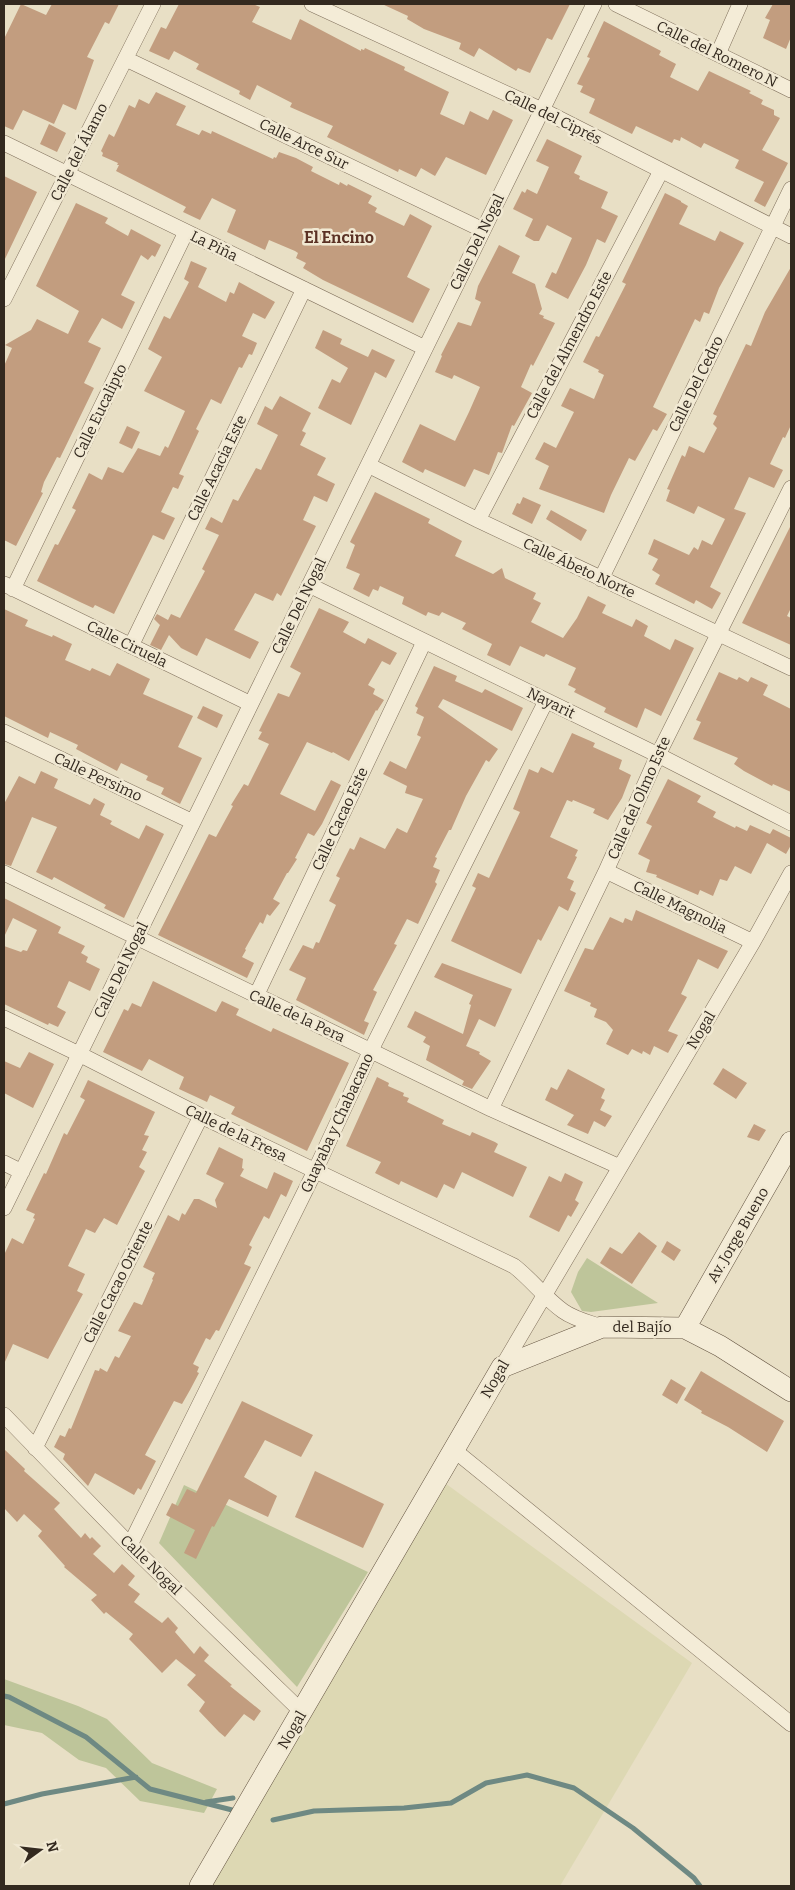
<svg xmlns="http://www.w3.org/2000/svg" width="795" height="1890" viewBox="0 0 795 1890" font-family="Bitter,serif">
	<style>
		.farmland { fill: #ddd8b3 }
		.green { fill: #bec59a }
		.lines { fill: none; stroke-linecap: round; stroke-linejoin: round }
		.stream { stroke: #6e8983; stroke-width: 5 }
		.building { fill: #c29d7f }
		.street-casing { stroke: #81715d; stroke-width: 16 }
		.secondary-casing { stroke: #635340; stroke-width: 22 }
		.street { stroke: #f4ecd7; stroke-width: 15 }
		.secondary { stroke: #f4ecd7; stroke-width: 21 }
		.labels { text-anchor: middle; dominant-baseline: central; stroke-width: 5; stroke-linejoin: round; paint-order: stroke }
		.street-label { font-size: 15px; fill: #33291f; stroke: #f1e9d3 }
		.neighbourhood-label { font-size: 16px; font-weight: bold; fill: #5a3124; stroke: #f1e9d3 }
	</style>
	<rect width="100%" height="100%" fill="#e8dfc5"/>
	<path class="farmland" d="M438,1478L692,1663L560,1886H199Z"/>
	<path class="green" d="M587,1258L658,1303L591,1312L582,1311L571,1292L578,1272Z
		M184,1485L368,1572L297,1687L159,1543Z
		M4,1679L78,1706L107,1719L152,1763L217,1789L204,1813L140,1801L106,1768L79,1760L42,1733L4,1725Z"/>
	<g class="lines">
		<path class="stream" d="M4,1696L9,1697L86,1737L150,1789L236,1811
			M206,1802L233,1798
			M4,1804L42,1794L136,1777
			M273,1820L314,1811L404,1808L451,1803L486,1783L527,1775L574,1788L633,1828L694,1878L700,1886"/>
	</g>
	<path class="building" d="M21,4L46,15L52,4H119L109,24L105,22L87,57L94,60L76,110L63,104L54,124L23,110L13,130L4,126V39Z
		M179,4H253L260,7L252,22L291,40L300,19L361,51V49L364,50L365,48L405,67L404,70L449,92L440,114L464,125L470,111L488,120L493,110L513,120L486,175L446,157L435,176L421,168L416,177L399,169L398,172L327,137L333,126L290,107L292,103L257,85L250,100L239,94L240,91L196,69L199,64L174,51L169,60L149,51L161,27L166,29Z
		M382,4H570L552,40L547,38L530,73L518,68L516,71L479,48L474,57L459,49L461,43L424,29L407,19L408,16Z
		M773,4H791V37L786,49L763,38L770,20L765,18Z
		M604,21L661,51L659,55L676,64L670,77L698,91L709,71L751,91L749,93L763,100L761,104L774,110V115L780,118L762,150L788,163L765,207L754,201L764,182L735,168L739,160L704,143L701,148L681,137L680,141L674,139L672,143L636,126L632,134L589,113L595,99L580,92L583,86L577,84L590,58L587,57Z
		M156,92L186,106L176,125L199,135L202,130L211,134L212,131L273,159L274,157L276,158L279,152L296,158L313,167L311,171L339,185L340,182L347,186L348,184L372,196L368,203L377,208L375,212L404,226L410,214L432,226L407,277L430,289L413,323L323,280L303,268L306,263L296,258L298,253L295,251L269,240L265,250L227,232L236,210L212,198L200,220L183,212L186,207L116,171L119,165H117L118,163L102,156L103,153L101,151L109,134L114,137L129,105L135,108L139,99L149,104Z
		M49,124L66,133L57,152L40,144Z
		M547,139L582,156L574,173L580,176L579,179L608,192L601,208L618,216L605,243L597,239L586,265L568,299L545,287L552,272L556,274L572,238L547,225L539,241H534L525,236L533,219L513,209L522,191L525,193L527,189L537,194L549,167L536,161Z
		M4,176L37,192L4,261Z
		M665,193L681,201V202L688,206L679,224L715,241L720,231L744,243L719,288L709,314L704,312L700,322L695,319L653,407L667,414L657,431L653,429L635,461L629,458L611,495L604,513L539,489L549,466L535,459L544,442L556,448L574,412L561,406L570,388L594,399L604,375L598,372L599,370L583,362L596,336L599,337L626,284L622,282Z
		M76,203L108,218L105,223L128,236L131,229L161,245L155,257L152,255L148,260L141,255L121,295L135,302L122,329L102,318L88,342L101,348L84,383L94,388L60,458L57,457L44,482L41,492L43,493L16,546L4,540V366L12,348L5,345L31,330L37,319L68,334L79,311L36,286Z
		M499,245L520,256L512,273L535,284L542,309L539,314L544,316L543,318L555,323L533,366L531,364L521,387L532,393L514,426L512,425L502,453L498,452L489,475L474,469L465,487L425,469L423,473L402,462L420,424L455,441L469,412L480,387L454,375L452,379L435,372L442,356L441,355L458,322L471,326L481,302L475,299L478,286Z
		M191,261L207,268L198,287L226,302L230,292L234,294L239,282L275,302L265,319L253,313L242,336L257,343L252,355L249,354L242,368L239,367L221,404L211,399L196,429L199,431L179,474L184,476L178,489L173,487L161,512L175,518L164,540L153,535L114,614L95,605L93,608L80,602L37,581L55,544L58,545L76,510L72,508L89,473L102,480L108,467L123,473L138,448L160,456L165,446L168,448L185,411L144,391L162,357L148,349L164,316L170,319L189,282L184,279Z
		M791,267V425L785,438L783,437L770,464L783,470L774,488L749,477L734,509L746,513L710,587L721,593L712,609L696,600L694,604L655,584L660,575L652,570L658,559L648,554L654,539L689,555L694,547L698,550L702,540L712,545L725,519L698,506L694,514L666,501L670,490L667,489L682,455L685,457L689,446L704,453L717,428L713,424L717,416L713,414L746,344L751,346L765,312Z
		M323,330L342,339L340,344L368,357L372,349L395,360L386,378L375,372L351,425L318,408L332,379L340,383L348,368L315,348Z
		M280,396L311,413L302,431L306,433L300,445L326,458L317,475L335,484L327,502L314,496L303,520L316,526L281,596L277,593L273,601L255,593L234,630L259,642L250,659L206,638L197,656L181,648L169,635L161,650L150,645L160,625L154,619L157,614L168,620L171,614L180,618L205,571L202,569L219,535L205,529L211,517L222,523L233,499L238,501L256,468L261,470L278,435L257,424L265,406L272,410Z
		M127,426L140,432L132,449L119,443Z
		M375,492L430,519L428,523L462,541L455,556L493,574L502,568L505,578L536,593L533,599L541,603L531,622L563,638L577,618L588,596L606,605L602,613L632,627L636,619L648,626L644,636L670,650L675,639L694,648L661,716L645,708L637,728L604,712L606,708L574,692L576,689L568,685L576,668L546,654L544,657L520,646L510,666L487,655L492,644L462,629L466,623L442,612L439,616L428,612L426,616L402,604L404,597L380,586L378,591L373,589L369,597L353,589L360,574L346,568L355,545L350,542Z
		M523,497L541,505L532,524L512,514L517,503L520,504Z
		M551,510L587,530L581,541L546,519Z
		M791,525V608L787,616L791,618V645L742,623Z
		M319,608L349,622L343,632L365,644L368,638L397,653L390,665L382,661L368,685L375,689L373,694L384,700L377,711L376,710L349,761L333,752L332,753L307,742L280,794L315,811L331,780L341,785L322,824L314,836L308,833L295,858L297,859L288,873H287L273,899L280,903L270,916L267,914L263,924L260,922L245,949L246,950L242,957L254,963L247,978L158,935L209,834L216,837L233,806L231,805L244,784L248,786L269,744L258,739L262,732L259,731L278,693L289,697L301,673L290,667Z
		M4,609L28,620L25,626L52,637L53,635L72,644L65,660L90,671L92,668L110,676L117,663L150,679L143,694L193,716L178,747L202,758L180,804L161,794L164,788L146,780L148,776L121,763L117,771L76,749L78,745L50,732L48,738L4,716Z
		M434,666L457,676L455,681L482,693L485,689L523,708L512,731L443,699L438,707L498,749L489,762L486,760L466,796L451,830H449L435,857L437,858L433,867L440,870L435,882L437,884L418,924L407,919L394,944L397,945L373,990L377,992L364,1021L369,1023L364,1035L296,1000L306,978L289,970L303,945L313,949L316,942L319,943L336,905L329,901L340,878L336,876L350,848L354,850L360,837L385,849L397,828L407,833L423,799L405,793L407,786L383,774L390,761L406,769L421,737L417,735L424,717L416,713L418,708L415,706Z
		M719,672L737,680L739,677L748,682L751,677L768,685L763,695L791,709V792L773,784L772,786L744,771L734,764L738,758L693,739L701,722L696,720Z
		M203,706L223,715L217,728L197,718Z
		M572,733L595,743L593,747L622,760L619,769L631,775L622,798L608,820L593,813L595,809L573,800L572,802L567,800L550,837L578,850L575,856L577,857L567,878L574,881L570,890L576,893L568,911L559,906L541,941L538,939L521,974L451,941L476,888L472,886L478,873L489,878L520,812L513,809L529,769L538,773L541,767L553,773Z
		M41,771L58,779L54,788L90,805L94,798L105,804L100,815L112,821L110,824L139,839L146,825L164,834L124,918L104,908L106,905L54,877L52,880L36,872L57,827L32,817L11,866L4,864V804L19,776L35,784Z
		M668,779L701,796L697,802L716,812L713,817L735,828L736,826L747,831L750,825L770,834L773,829L791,838V845L786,854L767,843L751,874L735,866L727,881L720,879L713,896L700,890L698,895L656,877L657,875L646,872L650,860L638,854L652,826L646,823Z
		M4,898L61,927L58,933L85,946L81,953L88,957L86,962L100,969L90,991L69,981L57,1007L66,1012L58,1027L49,1023L48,1025L4,1004V946L21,952L23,950L27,951L37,930L13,918L4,937Z
		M636,910L728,951L718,969L698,959L681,994L687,997L668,1031L678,1035L668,1053L654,1046L650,1055L643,1051L642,1054L632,1049L628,1055L606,1044L613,1030L606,1022L594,1017L597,1009L590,1006L591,1003L564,991L585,948L593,950L610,917L623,923L625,918L632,921Z
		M442,963L512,989L495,1027L479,1019L466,1046L480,1052L479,1054L491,1061L472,1089L462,1085L464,1081L426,1060L430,1046L423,1042L426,1037L407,1027L415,1011L463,1034L471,1005L469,1004L473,995L434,977Z
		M153,981L216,1012L222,1001L239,1009L236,1015L271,1032L273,1028L349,1063L307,1151L231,1114L235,1107L210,1095L207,1102L179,1089L184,1077L149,1059L142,1071L103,1052L124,1009L128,1011L132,1003L141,1007Z
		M29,1052L54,1064L33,1108L4,1093V1061L20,1068Z
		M723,1068L747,1083L736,1099L713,1084Z
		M568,1069L605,1089L601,1098L605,1100L600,1110L612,1116L605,1127L594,1121L588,1134L567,1125L574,1115L545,1100L551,1087L557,1090Z
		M377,1077L389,1083L388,1086L404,1093L403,1096L409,1098L407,1102L444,1120L442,1124L470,1136L472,1132L495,1142L498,1144L494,1152L527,1167L513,1197L462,1172L454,1189L444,1184L437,1198L401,1181L399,1185L375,1173L381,1162L346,1146Z
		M88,1080L155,1112L144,1135L149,1136L142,1150L147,1152L139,1167L145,1171L117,1225L104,1218L95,1233L86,1229L68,1266L85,1274L77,1291L83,1294L48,1359L13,1344L4,1364V1255L12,1238L23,1244L35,1219L33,1218L35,1214L26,1210L44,1173L46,1174L64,1133L67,1135L85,1100L80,1097Z
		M754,1124L766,1130L759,1141L747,1137Z
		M219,1147L243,1159L242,1168L244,1169L240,1176L267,1189L274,1172L293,1181L286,1197L281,1194L269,1219L264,1216L249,1245L252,1247L244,1264L251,1267L219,1331L216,1330L210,1340L206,1338L193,1364L199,1367L197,1372L199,1373L190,1390L182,1404L174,1401L145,1455L156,1461L141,1490L138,1488L134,1495L95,1473L88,1486L63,1459L65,1454L54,1447L60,1435L65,1437L69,1428L71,1429L95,1370L99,1371L100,1368L107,1372L115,1356L119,1358L131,1336L118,1331L134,1302L142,1305L153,1280L152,1279L155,1273L143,1267L168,1215L179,1221L182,1213L185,1215L194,1199H199L217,1208L215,1200L224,1183L206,1174Z
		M565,1173L583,1182L575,1200L579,1203L571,1217L568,1215L559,1232L529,1217L549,1176L561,1182Z
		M639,1232L657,1246L632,1284L600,1263L610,1247L622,1254Z
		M667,1241L681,1250L674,1261L661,1252Z
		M701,1371L784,1421L767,1452L728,1427L701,1413L702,1411L684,1400Z
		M671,1379L686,1388L677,1404L662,1395Z
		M242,1401L313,1435L301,1457L265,1440L244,1477L277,1496L268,1517L229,1499L214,1527L212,1526L196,1559L184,1553L195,1530L166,1515L172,1503L178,1506L187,1489L196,1493Z
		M4,1449L25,1469L24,1471L60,1503L54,1509L81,1538L85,1533L90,1539L92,1537L101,1546L93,1554L114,1573L122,1564L135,1576L128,1585L140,1594L134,1602L162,1623L168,1617L178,1628L175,1632L194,1654L200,1646L209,1655L204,1661L232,1685L230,1686L261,1711L254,1721L244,1714L225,1737L219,1732L199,1711L205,1702L187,1685L196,1675L176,1659L162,1673L129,1639L133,1634L106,1612L104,1614L91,1600L97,1595L64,1567L65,1566L38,1536L42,1531L24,1514L17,1522L4,1508Z
		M315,1471L384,1504L363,1548L295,1517Z"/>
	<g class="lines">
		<defs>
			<path id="street" d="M312,4L542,110L791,236
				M616,4L791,90
				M718,54L740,4
				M126,59L483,230
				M4,143L425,348
				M4,299L153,4
				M368,465L478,520L791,668
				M478,520L661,171
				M601,579L791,189
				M4,584L251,704
				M309,585L658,755L791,823
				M13,589L186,232
				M131,646L304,289
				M4,732L193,822
				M606,871L753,942
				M4,873L491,1109L620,1167
				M256,996L424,642
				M4,1018L79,1054L201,1116L514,1266C532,1280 545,1298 563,1311C574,1319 590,1323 602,1327
				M491,1109L606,871L658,755L791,488
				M4,1163L22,1172
				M4,1208L594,4
				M502,1367L753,942L791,873
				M4,1415L130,1545L302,1712
				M35,1448L201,1116
				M454,1450L791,1724
				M130,1545L315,1171L371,1050L546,701"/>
			<path id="secondary" d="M685,1328L791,1142
				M200,1886L502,1367L602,1327L685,1328L720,1346L791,1391"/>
		</defs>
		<use href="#street" class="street-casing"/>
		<use href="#secondary" class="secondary-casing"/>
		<use href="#street" class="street"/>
		<use href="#secondary" class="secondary"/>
	</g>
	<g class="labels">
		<g class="street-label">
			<text transform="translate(717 54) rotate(26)">Calle del Romero N</text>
			<text transform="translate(553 117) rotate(26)">Calle del Ciprés</text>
			<text transform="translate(304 144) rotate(26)">Calle Arce Sur</text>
			<text transform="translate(79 152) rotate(-63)">Calle del Álamo</text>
			<text transform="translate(477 242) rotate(-64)">Calle Del Nogal</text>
			<text transform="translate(214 246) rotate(26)">La Piña</text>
			<text transform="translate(569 345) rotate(-62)">Calle del Almendro Este</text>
			<text transform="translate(696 384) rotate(-64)">Calle Del Cedro</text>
			<text transform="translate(100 411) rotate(-64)">Calle Eucalipto</text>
			<text transform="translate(217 468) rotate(-64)">Calle Acacia Este</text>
			<text transform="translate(579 568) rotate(25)">Calle Ábeto Norte</text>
			<text transform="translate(299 606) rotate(-64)">Calle Del Nogal</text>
			<text transform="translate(127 644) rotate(26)">Calle Ciruela</text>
			<text transform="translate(551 703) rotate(26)">Nayarit</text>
			<text transform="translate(98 777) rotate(25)">Calle Persimo</text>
			<text transform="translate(639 798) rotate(-66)">Calle del Olmo Este</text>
			<text transform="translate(340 819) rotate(-65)">Calle Cacao Este</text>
			<text transform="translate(680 907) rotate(26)">Calle Magnolia</text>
			<text transform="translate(121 970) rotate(-64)">Calle Del Nogal</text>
			<text transform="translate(297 1016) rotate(25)">Calle de la Pera</text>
			<text transform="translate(701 1030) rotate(-59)">Nogal</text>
			<text transform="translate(337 1123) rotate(-65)">Guayaba y Chabacano</text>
			<text transform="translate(236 1133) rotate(26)">Calle de la Fresa</text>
			<text transform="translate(738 1235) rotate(-60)">Av. Jorge Bueno</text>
			<text transform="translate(118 1282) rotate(-63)">Calle Cacao Oriente</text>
			<text x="642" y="1327">del Bajío</text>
			<text transform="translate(495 1379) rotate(-60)">Nogal</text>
			<text transform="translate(151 1565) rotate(44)">Calle Nogal</text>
			<text transform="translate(292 1730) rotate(-60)">Nogal</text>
		</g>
		<g class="neighbourhood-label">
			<text x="339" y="237">El Encino</text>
		</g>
	</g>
	<rect width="795" height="1890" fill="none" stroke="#33291f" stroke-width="10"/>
	<g transform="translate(40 1850) rotate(75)" stroke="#f1e9d3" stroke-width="4" paint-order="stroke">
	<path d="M0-4L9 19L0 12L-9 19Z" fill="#33291f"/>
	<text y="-8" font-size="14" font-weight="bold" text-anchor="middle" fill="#33291f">N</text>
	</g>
</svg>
